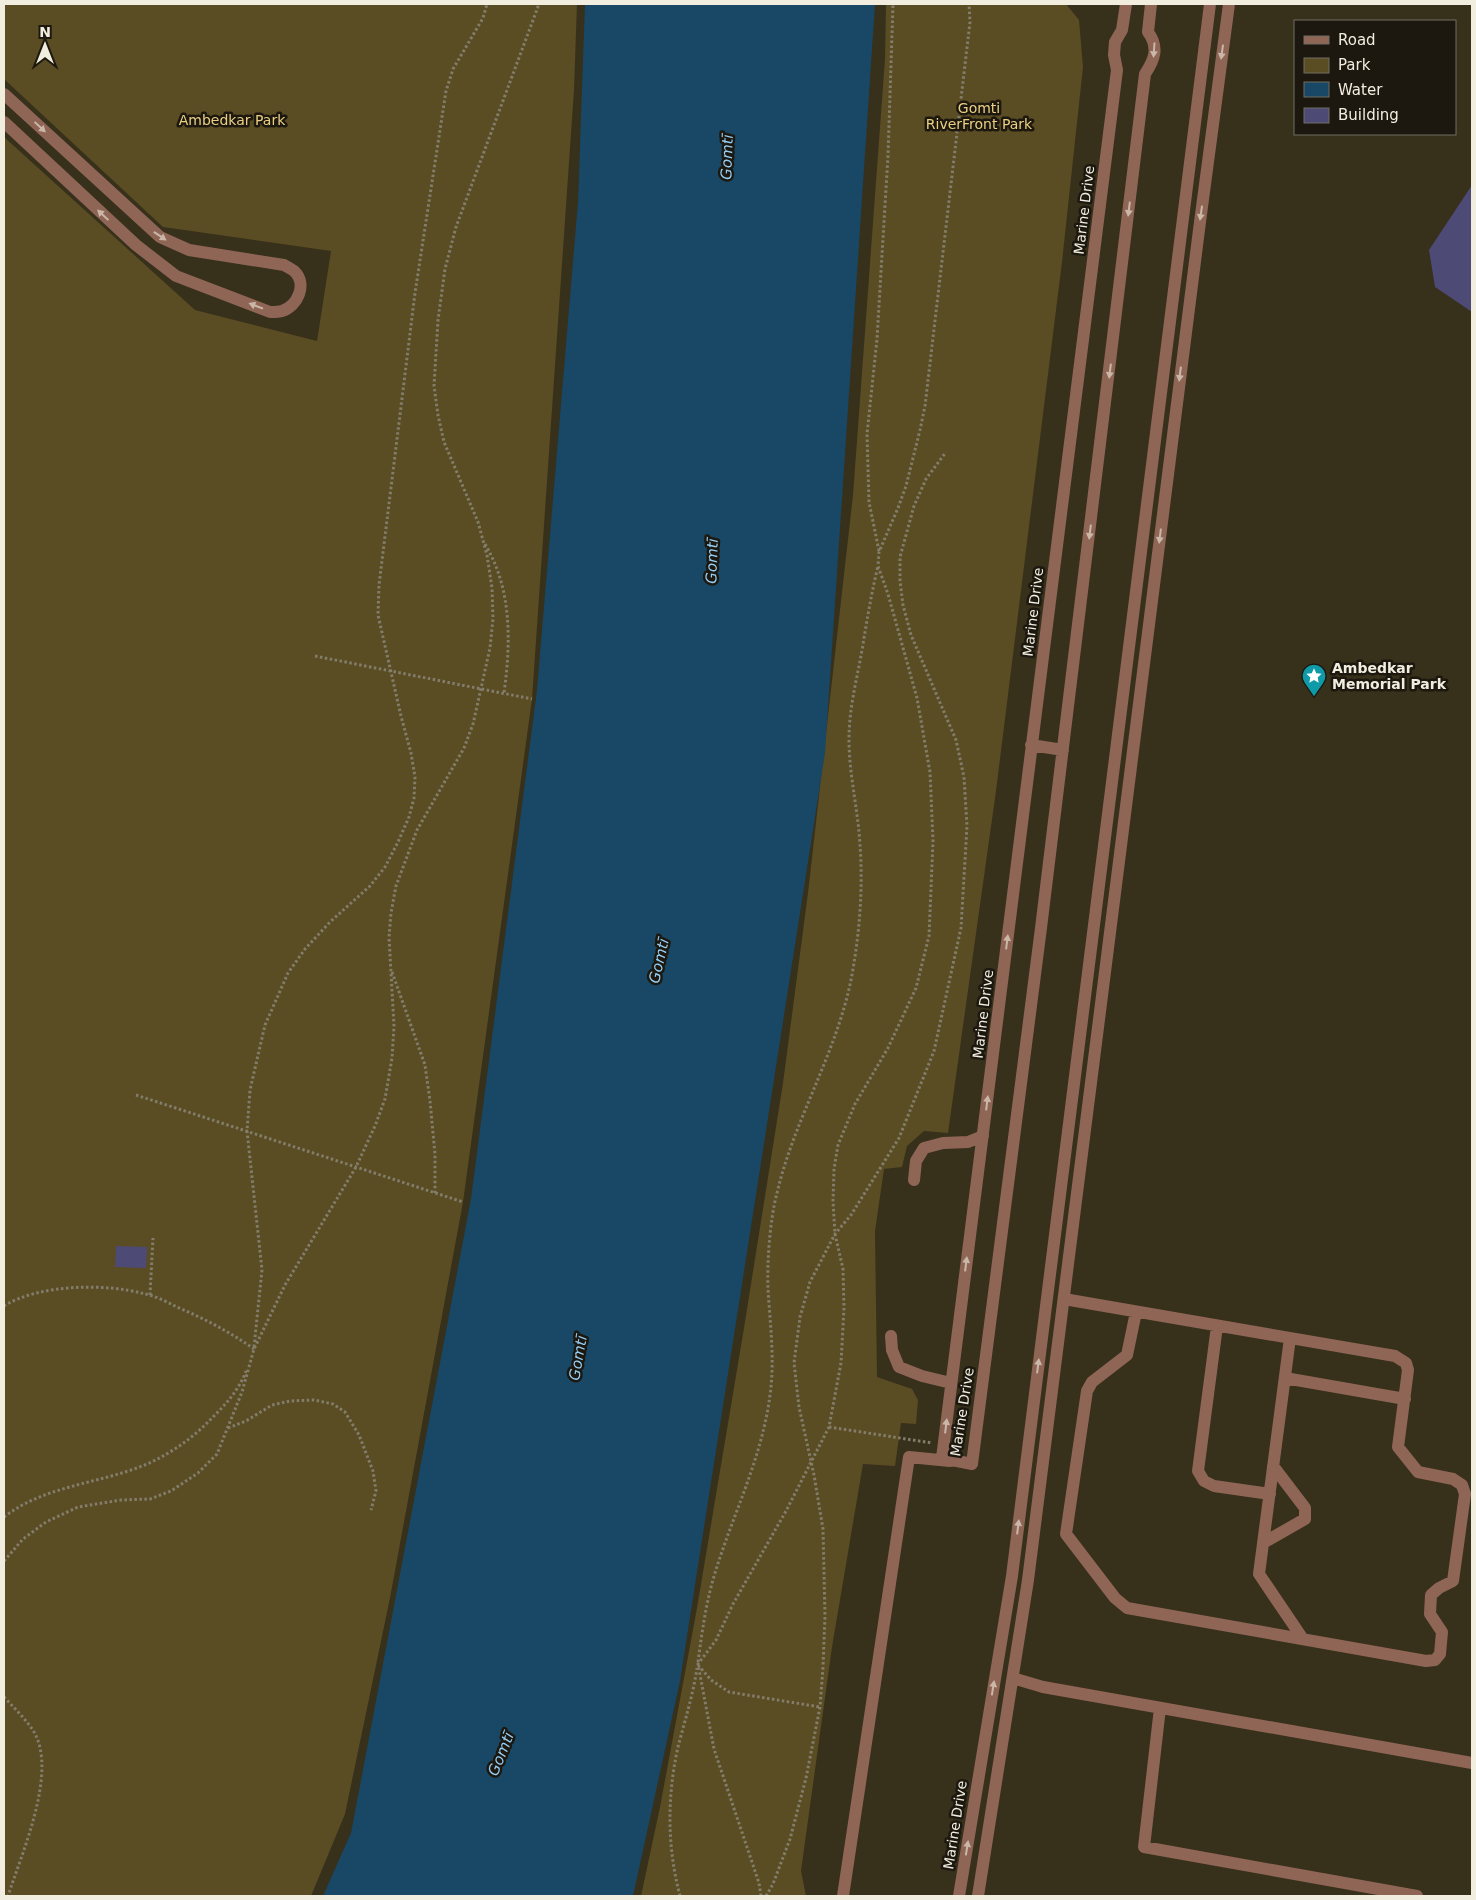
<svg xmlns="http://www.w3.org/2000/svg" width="1476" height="1900" viewBox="0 0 1476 1900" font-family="'DejaVu Sans',sans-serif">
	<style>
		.green { fill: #5a4c23 }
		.water { fill: #184865 }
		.building { fill: #4d4a76 }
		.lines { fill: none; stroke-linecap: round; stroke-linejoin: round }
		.path { stroke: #837d6b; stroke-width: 3; stroke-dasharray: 2.5 2.5; stroke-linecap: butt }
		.minor { stroke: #8f6556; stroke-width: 12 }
		.oneway { fill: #cab7a8 }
		.labels { text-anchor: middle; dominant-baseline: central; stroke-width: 5; stroke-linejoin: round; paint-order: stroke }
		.park-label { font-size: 14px; fill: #ebd083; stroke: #1c180f }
		.street-label { font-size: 14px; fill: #f1eddf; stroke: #1c180f }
		.poi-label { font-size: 14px; font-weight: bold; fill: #f1eddf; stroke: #1c180f; text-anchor: start }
		.water-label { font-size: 15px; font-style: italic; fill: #96cff6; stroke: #1c180f }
	</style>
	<rect width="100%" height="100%" fill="#37301b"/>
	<path class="green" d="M4,4H577L574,90L532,699L463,1202L390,1598L345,1814L311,1896H4V137L195,310L317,341L331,251L163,227L4,79Z
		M886,4H1066L1079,20L1083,67L1062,262L996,791L948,1133L924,1131L907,1146L902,1167L884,1169L875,1231L877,1377L912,1389L918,1400L916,1424L901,1423L895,1466L863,1464L832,1647L801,1871L806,1896H641L660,1807L697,1608L744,1328L783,1083L808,893L853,495L885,59Z"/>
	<path class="water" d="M585,4H875L825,753L680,1681L633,1896H323L351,1833L471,1199L537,690L578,202Z"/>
	<path class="building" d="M1472,185V312L1435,287L1429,250Z
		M116,1246L147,1247L146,1268L115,1267Z"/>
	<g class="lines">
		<path class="path" d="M485,544C512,589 511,642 504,693
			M879,551L869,502L867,434L877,339L882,255L888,156L893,4
			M315,656L532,699
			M392,972L425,1065L430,1101L435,1154V1193
			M136,1095L463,1202
			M150,1295L153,1238
			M4,1306C39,1284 106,1283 145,1294C156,1296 167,1302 177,1307C205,1319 230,1332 254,1349
			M254,1347L262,1270L247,1131L250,1090L265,1025L288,973L305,949L330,922L370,886L385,867L398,842L409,817L414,798L415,777L411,753L401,716L378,615L379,585L415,293L446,91L453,69L483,18L487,4
			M829,1427L932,1443
			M228,1428L246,1421L272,1405L290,1401L314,1400L333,1404L345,1412L359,1435L373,1471L376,1491L371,1510
			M4,1517C45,1485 100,1484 147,1464C172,1453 194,1437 212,1418C226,1404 239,1390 246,1371
			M4,1561L23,1539L46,1522L78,1507L121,1500L150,1499L171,1491L198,1473L217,1454L242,1392L254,1349L285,1285L356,1167L375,1126L385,1099L392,1058L394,1026L389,937L391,913L396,886L417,830L464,748L473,724L490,648L493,619L492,588L487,555L478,522L444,442L438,415L434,386L438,320L445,269L456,227L539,4
			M698,1662C702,1632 706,1602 715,1573C733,1514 762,1458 770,1395C775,1360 770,1324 768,1288C767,1261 770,1219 777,1193C795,1116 840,1048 853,969C860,928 863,886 860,845C858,809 849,775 849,739C849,704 859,672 864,638C868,614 872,591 878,566
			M698,1665L711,1680L729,1692L820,1707
			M4,1697C14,1708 26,1719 34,1732C58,1773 21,1855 8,1896
			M680,1896C667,1847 667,1796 678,1747C685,1720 693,1695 697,1668
			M761,1896L759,1883L714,1749L698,1664L716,1640L733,1604L786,1511L829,1427L841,1363L844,1308L843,1269L835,1234L833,1201L834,1169L838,1145L855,1104L888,1048L916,988L929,936L933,841L930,772L917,698L888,594L878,566L879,552L898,508L906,486L920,430L925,406L970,22L969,4
			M766,1896L773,1884L790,1839L806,1778L820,1707L823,1667L825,1616L823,1529L814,1475L799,1407L794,1363L800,1317L810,1282L835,1234L851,1215L899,1138L934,1051L961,928L967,826L964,777L956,740L911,635L903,605L900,581V557L914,506L926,479L946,452"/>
		<path class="minor" d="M1126,4L1122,30L1115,42L1114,55L1117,70L942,1458L972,1464L1041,928L1145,74C1155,59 1159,47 1148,32L1151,4
			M4,94L160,237L189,250L284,265C287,267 292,269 295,272C307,284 298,306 282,311C279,312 274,312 270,312L176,276L136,245L4,122
			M1031,745L1063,750
			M914,1180L916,1161L924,1148L943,1143L968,1142L983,1136
			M1064,1299L1395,1356L1406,1363L1408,1370L1398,1447L1418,1472L1453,1479L1462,1485L1465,1494L1453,1581L1439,1588L1431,1595L1430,1614L1442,1632L1440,1654L1435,1660L1426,1661L1127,1608L1115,1598L1066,1534L1087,1391L1092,1382L1127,1355L1136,1312
			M1217,1326L1198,1471L1204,1481L1214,1486L1270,1494
			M891,1336L892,1350L899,1367L922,1376L951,1383
			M1290,1338L1259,1574L1303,1639
			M1285,1378L1405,1399
			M1263,1543L1305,1519V1508L1273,1466
			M1013,1678L1043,1687L1472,1763
			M1160,1708L1144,1847L1417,1896
			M843,1896L909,1457L950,1461
			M959,1896L1012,1576L1210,4
			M978,1896L1028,1580L1200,222L1229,4"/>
	</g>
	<defs><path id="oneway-solid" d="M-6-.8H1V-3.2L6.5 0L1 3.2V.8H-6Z" transform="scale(1.25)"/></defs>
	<g class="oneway">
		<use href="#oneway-solid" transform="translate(1154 50) rotate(94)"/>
		<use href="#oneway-solid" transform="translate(1222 52) rotate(98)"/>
		<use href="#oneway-solid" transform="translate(40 127) rotate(43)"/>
		<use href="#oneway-solid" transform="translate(1129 209) rotate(97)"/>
		<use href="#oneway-solid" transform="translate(1201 213) rotate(98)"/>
		<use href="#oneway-solid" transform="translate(103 215) rotate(-137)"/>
		<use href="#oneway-solid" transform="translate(160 236) rotate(34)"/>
		<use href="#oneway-solid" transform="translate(256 306) rotate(-159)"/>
		<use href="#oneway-solid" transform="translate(1110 371) rotate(97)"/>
		<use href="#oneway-solid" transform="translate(1180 374) rotate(97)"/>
		<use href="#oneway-solid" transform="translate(1090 532) rotate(97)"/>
		<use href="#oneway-solid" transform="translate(1160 536) rotate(97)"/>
		<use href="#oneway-solid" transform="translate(1007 942) rotate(-83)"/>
		<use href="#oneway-solid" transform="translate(987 1103) rotate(-83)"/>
		<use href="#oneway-solid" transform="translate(966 1264) rotate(-83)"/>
		<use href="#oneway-solid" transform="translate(1038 1366) rotate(-83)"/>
		<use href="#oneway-solid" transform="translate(946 1426) rotate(-83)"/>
		<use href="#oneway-solid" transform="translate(1018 1527) rotate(-83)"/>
		<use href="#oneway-solid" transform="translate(993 1688) rotate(-81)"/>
		<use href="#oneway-solid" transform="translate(967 1848) rotate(-81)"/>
	</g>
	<defs>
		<symbol id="sight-pin" viewBox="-11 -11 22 30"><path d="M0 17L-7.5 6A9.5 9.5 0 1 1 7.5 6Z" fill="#0f9aa8" stroke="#1c180f"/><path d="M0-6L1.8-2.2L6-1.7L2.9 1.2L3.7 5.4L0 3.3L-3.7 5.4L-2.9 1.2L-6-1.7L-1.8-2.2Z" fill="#fff"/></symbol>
	</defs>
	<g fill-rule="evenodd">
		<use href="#sight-pin" x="1300" y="662" width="28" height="38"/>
	</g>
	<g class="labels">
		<g class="park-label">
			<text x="979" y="108">Gomti<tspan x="979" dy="16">RiverFront Park</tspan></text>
			<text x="232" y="120">Ambedkar Park</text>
		</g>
		<g class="street-label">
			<text transform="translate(1084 210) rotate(-83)">Marine Drive</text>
			<text transform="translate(1033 612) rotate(-83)">Marine Drive</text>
			<text transform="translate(983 1014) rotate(-83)">Marine Drive</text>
			<text transform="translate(962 1412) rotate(-81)">Marine Drive</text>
			<text transform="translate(955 1825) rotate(-81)">Marine Drive</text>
		</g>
		<g class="poi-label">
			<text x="1332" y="668">Ambedkar<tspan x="1332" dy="16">Memorial Park</tspan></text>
		</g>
		<g class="water-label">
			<text transform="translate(727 157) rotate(-88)">Gomtī</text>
			<text transform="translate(712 561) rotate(-88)">Gomtī</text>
			<text transform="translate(659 961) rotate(-77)">Gomtī</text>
			<text transform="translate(578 1358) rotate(-80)">Gomtī</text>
			<text transform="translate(501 1754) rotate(-68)">Gomtī</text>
		</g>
	</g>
	<rect width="1476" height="1900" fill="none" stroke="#f1eddf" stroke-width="10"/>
	<rect x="1294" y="20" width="162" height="115" fill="#1c180f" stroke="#716d62"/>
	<rect x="1304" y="36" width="25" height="8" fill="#8f6556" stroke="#716d62"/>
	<text x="1338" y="45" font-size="15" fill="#f1eddf">Road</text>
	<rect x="1304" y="58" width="25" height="15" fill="#5a4c23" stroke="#716d62"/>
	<text x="1338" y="70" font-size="15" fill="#f1eddf">Park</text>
	<rect x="1304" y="82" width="25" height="15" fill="#184865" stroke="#716d62"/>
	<text x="1338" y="95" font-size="15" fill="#f1eddf">Water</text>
	<rect x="1304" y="108" width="25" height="15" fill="#4d4a76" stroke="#716d62"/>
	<text x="1338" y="120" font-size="15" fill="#f1eddf">Building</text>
	<g transform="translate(45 45)" stroke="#1c180f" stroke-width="4" paint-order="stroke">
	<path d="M0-4L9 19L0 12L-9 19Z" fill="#f1eddf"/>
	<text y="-8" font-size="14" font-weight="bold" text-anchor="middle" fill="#f1eddf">N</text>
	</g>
</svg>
